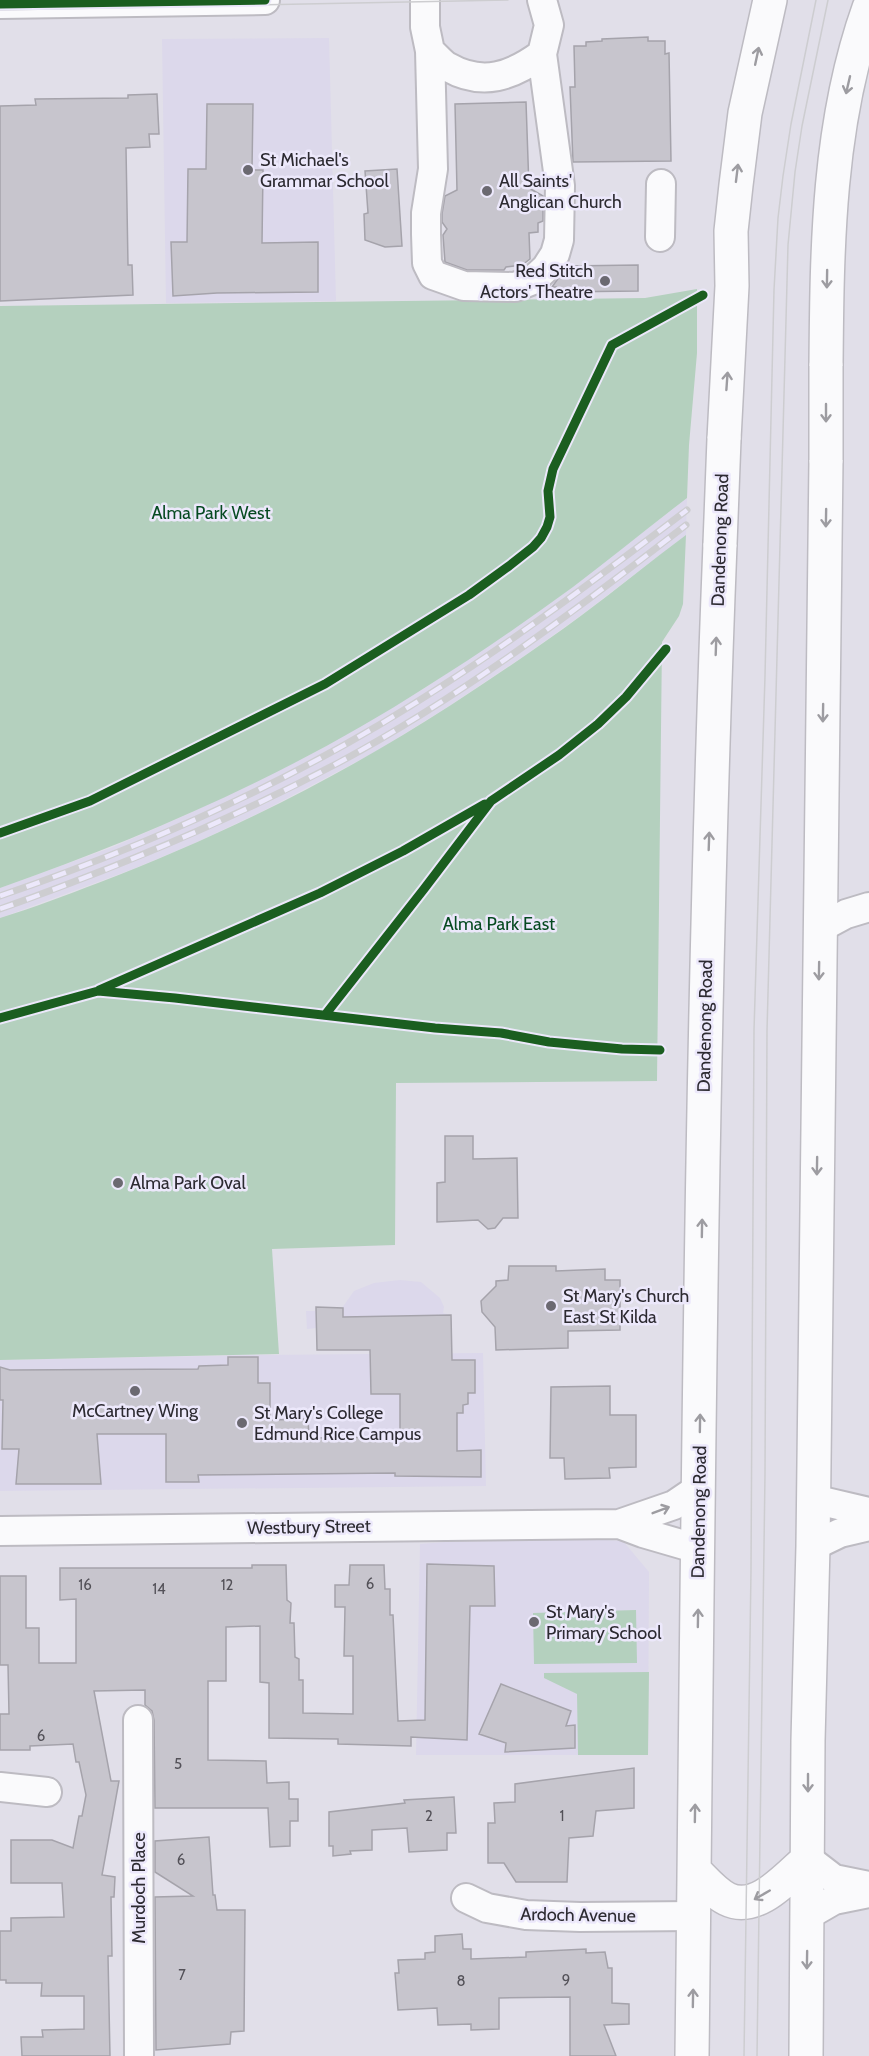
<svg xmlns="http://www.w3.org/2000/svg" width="869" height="2056" viewBox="0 0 869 2056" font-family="Cabin,sans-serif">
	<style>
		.built { fill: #dcd8eb }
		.green { fill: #b4d0be }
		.building { fill: #c7c5cd; stroke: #a5a3ab; stroke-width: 1.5 }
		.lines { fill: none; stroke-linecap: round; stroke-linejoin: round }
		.minor-casing { stroke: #bdbbc2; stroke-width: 32 }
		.highway-casing { stroke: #bdbbc2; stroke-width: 36 }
		.minor { stroke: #fafafc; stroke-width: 28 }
		.highway { stroke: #fafafc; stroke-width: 33 }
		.tram { stroke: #cdcdd0; stroke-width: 1.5 }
		.rail-casing { stroke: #cdcdd0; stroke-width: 7 }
		.rail { stroke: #ece8fb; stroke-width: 4.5; stroke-dasharray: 14; stroke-linecap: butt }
		.highway-bridge-casing { stroke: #bdbbc2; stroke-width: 36; stroke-linecap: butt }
		.highway-bridge { stroke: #fafafc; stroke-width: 33 }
		.cycleway-casing { stroke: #ece8fb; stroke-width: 13 }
		.cycleway { stroke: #1b5e20; stroke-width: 9 }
		.oneway { stroke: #9d9ca1 }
		.poi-dot { fill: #6b6971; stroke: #ece8fb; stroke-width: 2 }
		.labels { text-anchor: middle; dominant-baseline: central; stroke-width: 5; stroke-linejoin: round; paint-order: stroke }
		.number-label { font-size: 15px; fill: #535158 }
		.poi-label { font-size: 18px; fill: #2c2a31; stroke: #ece8fb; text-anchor: start }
		.park-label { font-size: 18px; fill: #064a21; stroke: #ece8fb }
		.street-label { font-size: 18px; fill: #2c2a31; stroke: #ece8fb }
	</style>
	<rect width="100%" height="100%" fill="#e1dfe9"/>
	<path class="built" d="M329,38L336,301L166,303L162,39Z
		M687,498L686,535L580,616L524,656L449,706L375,752L261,812L195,843L133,869L0,918V888L113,847L188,814L319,750L369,721L425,688L528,619L574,586Z
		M400,1280L421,1282L440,1298L444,1307L443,1313L451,1315L317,1350L316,1328L307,1329L306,1311H315L316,1307L342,1308L354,1291L374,1283Z
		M483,1353L486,1486L0,1491V1360L261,1355Z
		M518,1536L623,1541L649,1572L648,1755H416L420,1544Z"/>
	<path class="green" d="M697,289V353L689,445L687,498C649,527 611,558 573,587C525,622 476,656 426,687C294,772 148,836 0,888V306L645,298Z
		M686,535L683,604L679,616L662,642L657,1081L396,1083L395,1245L272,1249L279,1354L0,1360V918C33,908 66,895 98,883C221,836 340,777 451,705C495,676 539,647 582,615C617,589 651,561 686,535Z
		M636,1610L637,1663L534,1664L533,1613Z
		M649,1672L648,1755H578L577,1694L544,1678V1673Z"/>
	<path class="building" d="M648,37V41H665V54L669,53L671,161L573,162L570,87H575L574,46H586V42L602,41V39Z
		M157,94L159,134H149L150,147L126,148L128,265H132L133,295L0,301V106L36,105L35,99L128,98V95Z
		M526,102L529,188L543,196V221L538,223V232L529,233L530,259L522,265L506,267L504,270H467L445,262L443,235L447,229L442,222V214L445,196L457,190L455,104Z
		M207,104H253L252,170H263L262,243L318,242V292L217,293L173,296L171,242H187L188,169H206Z
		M397,169L402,246L385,247L365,240L364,214L368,213L365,171Z
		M638,265V291L556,292V287H552L567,266Z
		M445,1136H473V1159L517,1158L518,1218H503L495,1228L488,1229L478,1220L437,1222V1183L445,1182Z
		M509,1266H556V1271L605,1269V1280H620V1330L568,1331V1348L496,1350L495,1327L482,1312L481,1301L496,1286V1281L508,1280Z
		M316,1307L343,1308V1317L451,1315L452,1360H475V1393H468V1404L463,1405V1413H457V1451L481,1450V1477L395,1476V1473L198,1475L199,1482H166V1434H97L101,1484H16L19,1449H2L3,1400H0V1367L10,1370L198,1369L199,1366L228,1365V1357H258V1383H270V1420L308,1419L309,1438L400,1437V1394H371L370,1350H317Z
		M610,1386V1415H636V1467L609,1468L610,1478L565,1479L564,1458H550L551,1387Z
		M427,1564L494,1566L495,1606H470L467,1740L411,1737V1746L338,1744V1739L269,1738V1683L260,1682V1626L226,1627V1681H208V1760L266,1761L267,1783L289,1782V1799H298V1821H290V1846L270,1847L268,1808H155L154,1720L152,1711L145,1705V1690L94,1691L111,1781H119L102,1875L115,1877L114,1897H111L112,1956H108L110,2056H22L21,2037H43L42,2030L84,2029V1996H41L42,1983H6V1980H0V1931H11V1918L64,1917L62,1883H11V1840H52L73,1848L79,1816H82L86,1795L79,1762H76L73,1744L30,1746V1750H0V1714H9L8,1665H0V1576H26V1628H39V1663H76V1599L60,1600V1568H252V1565H286L287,1600L291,1603L290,1623H294L295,1657L299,1659V1680H303V1713L353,1714V1656H344L345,1607H335V1585H349L350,1565H384L385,1589H390V1615H393L398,1721L425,1720Z
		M501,1684L571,1711L566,1726L575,1725V1748L505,1752L506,1743L479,1734Z
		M634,1768V1808L596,1811L593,1836L569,1838L567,1882H516L504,1863H488V1823H495L494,1803L515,1802V1784Z
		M454,1797L456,1833H447V1850L409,1852L407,1828L372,1830V1850L350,1851L351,1854L333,1856V1846H329V1812L405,1803L404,1800Z
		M209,1837L213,1895H215L217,1910H245L244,2031L231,2032L230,2044L156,2050L155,1897L193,1896L155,1872V1841Z
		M462,1934L463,1949H471V1959L526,1957V1952L586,1949V1953L605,1952L608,1968H612V2003L629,2004V2024L604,2025L616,2056H570V1997L499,1998V2029L471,2030V2024L438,2025L437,2008L398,2010L395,1973H399L398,1960L425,1959V1953L435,1952V1936Z"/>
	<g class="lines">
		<defs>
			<path id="minor" d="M425,0V27L430,51L433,169L426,213V234L427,263L433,275L464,286L515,287L533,280L546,268L555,254L559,240L560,186L542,54L549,25L542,0
				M0,4L265,0
				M430,51C436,56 441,63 448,67C483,87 512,76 542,54
				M660,237L661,184
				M820,928L846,914L869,907
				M813,1499L869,1512
				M619,1524L643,1533L698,1549
				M0,1531L619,1524L674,1505L699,1488
				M813,1546L840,1533L869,1526
				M138,1720L139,2056
				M0,1787L47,1792
				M808,1859L834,1879L869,1886
				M466,1898L487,1908L526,1915L580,1917L694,1916
				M808,1915L834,1900L869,1893"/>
			<path id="highway" d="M826,366C827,246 828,123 869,8
				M724,439L732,286L731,231L736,185L745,113L770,0
				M695,1871C705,1881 715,1893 727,1899C757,1914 788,1876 808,1859
				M692,2056C698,1552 700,1048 720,544
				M806,2056L808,1741L813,1546L826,460"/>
		</defs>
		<use href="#minor" class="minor-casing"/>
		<use href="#highway" class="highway-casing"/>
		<use href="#minor" class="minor"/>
		<use href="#highway" class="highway"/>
		<path class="tram" d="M0,10L508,0
			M744,2056L751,1570L754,1030L765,676L774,290L778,218L783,176L791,124L816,0
			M757,2056L765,1474L767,1031L788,245L795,172L802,126L828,0"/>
		<defs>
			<path id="rail" d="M0,896C131,851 259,796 379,725C487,661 587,586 687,510
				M0,909C116,868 229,821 338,763C462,696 575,611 686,525"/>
		</defs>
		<use href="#rail" class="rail-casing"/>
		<use href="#rail" class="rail"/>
		<defs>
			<path id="highway-bridge" d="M826,460V366
				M720,544L724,439"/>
		</defs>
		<use href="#highway-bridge" class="highway-bridge-casing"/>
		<use href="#highway-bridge" class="highway-bridge"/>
		<defs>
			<path id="cycleway" d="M0,4L265,0
				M0,833L90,801L325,684L469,595L509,566L533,547L541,538L547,527L550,517L548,491L553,469L612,345L703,295
				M99,990L320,893L403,851L485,804
				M325,1015L424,889L491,801L559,755L598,724L626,697L666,649
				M0,1018L98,991L175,998L435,1028L501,1033L549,1042L622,1049L660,1050"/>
		</defs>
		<use href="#cycleway" class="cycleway-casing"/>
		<use href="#cycleway" class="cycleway"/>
	</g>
	<defs><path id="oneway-shaft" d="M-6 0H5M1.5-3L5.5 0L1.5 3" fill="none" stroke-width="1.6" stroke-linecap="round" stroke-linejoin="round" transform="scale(1.5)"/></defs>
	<g class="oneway">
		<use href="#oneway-shaft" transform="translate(757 56) rotate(-78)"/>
		<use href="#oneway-shaft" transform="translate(848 85) rotate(103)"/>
		<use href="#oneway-shaft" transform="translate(737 173) rotate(-83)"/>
		<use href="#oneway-shaft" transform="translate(827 279) rotate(91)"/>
		<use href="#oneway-shaft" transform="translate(727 381) rotate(-86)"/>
		<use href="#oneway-shaft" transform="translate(826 413) rotate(90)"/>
		<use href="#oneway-shaft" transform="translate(826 518) rotate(91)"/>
		<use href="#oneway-shaft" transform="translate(716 646) rotate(-88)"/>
		<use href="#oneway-shaft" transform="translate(823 713) rotate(91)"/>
		<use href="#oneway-shaft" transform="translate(709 841) rotate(-88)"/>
		<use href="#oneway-shaft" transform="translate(819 971) rotate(91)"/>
		<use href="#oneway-shaft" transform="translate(817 1166) rotate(91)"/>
		<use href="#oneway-shaft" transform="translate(702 1228) rotate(-89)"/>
		<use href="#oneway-shaft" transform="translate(700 1423) rotate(-89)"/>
		<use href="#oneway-shaft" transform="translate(661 1510) rotate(-21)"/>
		<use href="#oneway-shaft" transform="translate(698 1618) rotate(-89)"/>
		<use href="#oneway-shaft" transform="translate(808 1783) rotate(90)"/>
		<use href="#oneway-shaft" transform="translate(695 1813) rotate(-89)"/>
		<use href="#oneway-shaft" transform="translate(762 1895) rotate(150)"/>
		<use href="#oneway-shaft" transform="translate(807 1960) rotate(91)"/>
		<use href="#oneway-shaft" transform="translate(693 1998) rotate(-89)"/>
	</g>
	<g class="poi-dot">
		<circle cx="248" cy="170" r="6"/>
		<circle cx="487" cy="191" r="6"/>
		<circle cx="605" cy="281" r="6"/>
		<circle cx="118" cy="1183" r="6"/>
		<circle cx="551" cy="1306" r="6"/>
		<circle cx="135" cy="1391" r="6"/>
		<circle cx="242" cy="1423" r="6"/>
		<circle cx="534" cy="1622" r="6"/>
	</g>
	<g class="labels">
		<g class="number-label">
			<text x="370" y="1584">6</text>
			<text x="85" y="1585">16</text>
			<text x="227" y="1585">12</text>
			<text x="159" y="1589">14</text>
			<text x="41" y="1736">6</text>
			<text x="178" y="1764">5</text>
			<text x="429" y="1816">2</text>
			<text x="562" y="1816">1</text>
			<text x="181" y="1860">6</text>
			<text x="182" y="1975">7</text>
			<text x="566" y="1980">9</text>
			<text x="461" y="1981">8</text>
		</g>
		<g class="poi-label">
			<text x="260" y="160">St Michael's<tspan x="260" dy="21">Grammar School</tspan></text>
			<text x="499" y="181">All Saints'<tspan x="499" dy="21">Anglican Church</tspan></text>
			<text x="593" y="271" text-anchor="end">Red Stitch<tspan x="593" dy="21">Actors' Theatre</tspan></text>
			<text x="130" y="1183">Alma Park Oval</text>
			<text x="563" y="1296">St Mary's Church<tspan x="563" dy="21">East St Kilda</tspan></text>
			<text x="135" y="1411" text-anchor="middle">McCartney Wing</text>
			<text x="254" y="1413">St Mary's College<tspan x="254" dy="21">Edmund Rice Campus</tspan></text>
			<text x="546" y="1612">St Mary's<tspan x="546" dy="21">Primary School</tspan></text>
		</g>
		<g class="park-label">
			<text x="211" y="513">Alma Park West</text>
			<text x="499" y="924">Alma Park East</text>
		</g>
		<g class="street-label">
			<text transform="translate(720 540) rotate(-88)">Dandenong Road</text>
			<text transform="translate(705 1026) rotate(-89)">Dandenong Road</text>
			<text transform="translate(699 1512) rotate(-89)">Dandenong Road</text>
			<text transform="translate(309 1527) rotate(-1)">Westbury Street</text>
			<text transform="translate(139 1888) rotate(-90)">Murdoch Place</text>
			<text transform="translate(578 1915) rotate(1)">Ardoch Avenue</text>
		</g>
	</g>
</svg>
